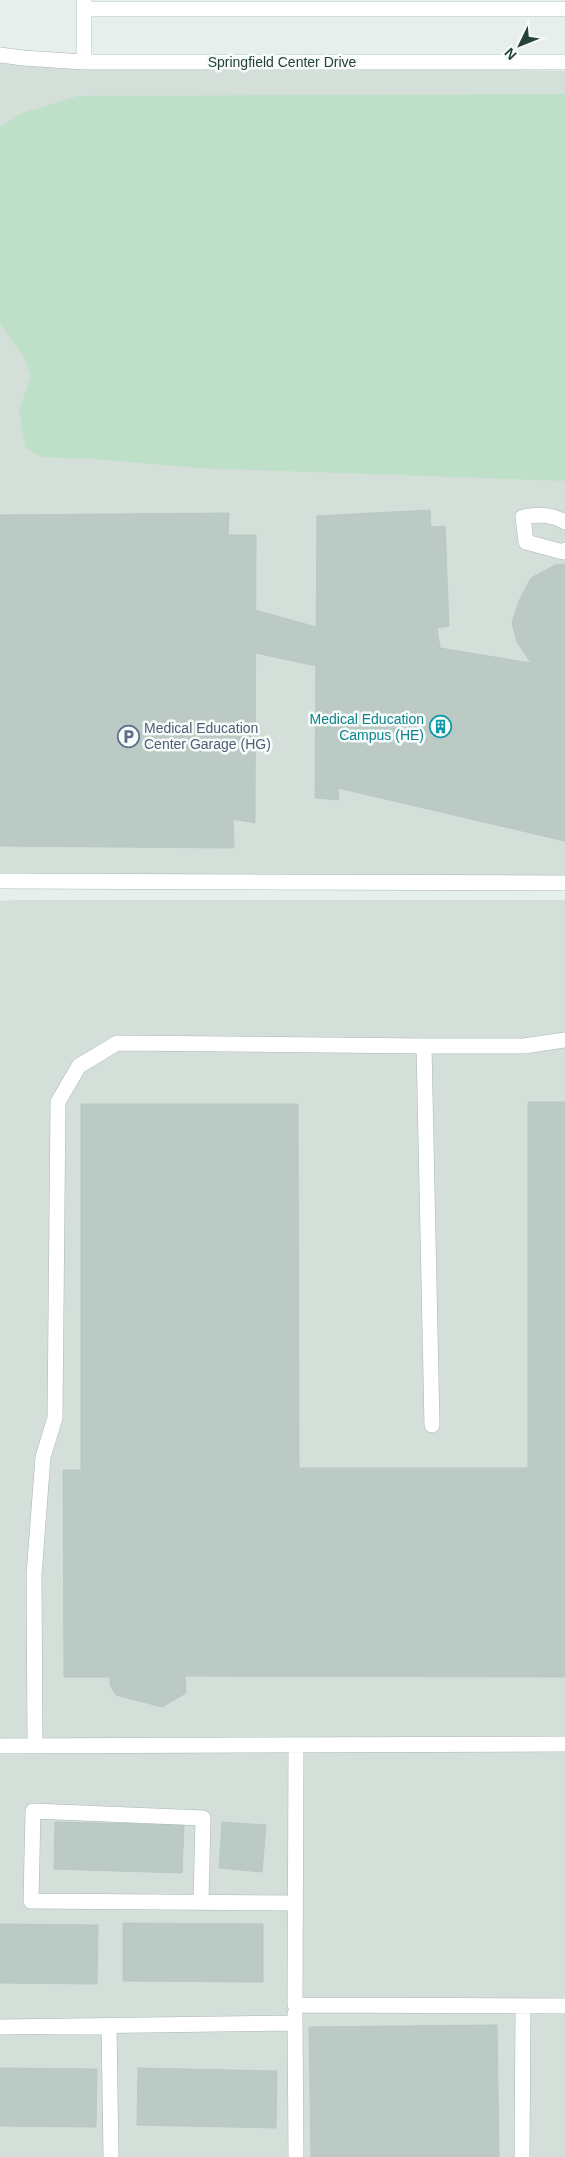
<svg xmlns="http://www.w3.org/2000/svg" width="565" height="2157" viewBox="0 0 565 2157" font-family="Helvetica,sans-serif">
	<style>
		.built { fill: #d4dfda }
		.green { fill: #bfe0c8 }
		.building { fill: #bbcac4; stroke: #b8c9c2 }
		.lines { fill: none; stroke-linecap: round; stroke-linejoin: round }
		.minor-casing { stroke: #a8b8b2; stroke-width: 16 }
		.minor { stroke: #fff; stroke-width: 15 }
		.labels { text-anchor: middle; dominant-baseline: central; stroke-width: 5; stroke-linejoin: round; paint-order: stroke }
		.street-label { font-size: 14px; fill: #24423a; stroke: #f7fbf9 }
		.culture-label { font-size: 14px; fill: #0d838f; stroke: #f7fbf9; text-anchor: end }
		.service-label { font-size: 14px; fill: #4e5e75; stroke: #f7fbf9; text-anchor: start }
	</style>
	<rect width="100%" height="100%" fill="#e6efeb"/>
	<path class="built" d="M0,55L23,58L565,71V883L0,881Z
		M15,900H565V2157H0V901Z"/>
	<path class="green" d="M565,94V481L195,468L108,460L41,457L25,447L19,410L31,377L24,356L0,324V127L22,113L78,96Z"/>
	<path class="building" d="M430,510L431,527L445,526L449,626L437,628L440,648L531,663L517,642L512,623L519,601L531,578L555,565L565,564V841L338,788L339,800L315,798L317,516Z
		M229,513L228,535H256L255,823L233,819L234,848L0,846V515Z
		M255,610L316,627V666L256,653Z
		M528,1102H565V1677L185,1676L186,1693L162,1707L116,1695L110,1685V1677H64L63,1470H81V1104H298L299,1468H528Z
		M55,1822L184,1825L182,1873L54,1869Z
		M222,1822L266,1825L262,1872L219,1868Z
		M123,1923L263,1924V1982L123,1981Z
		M0,1924L98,1925L97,1984L0,1983Z
		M497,2025L499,2157H311L309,2027Z
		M0,2068L97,2069L96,2127L0,2126Z
		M138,2068L277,2071L276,2128L137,2125Z"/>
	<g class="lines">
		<defs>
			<path id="minor" d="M84,9H565
				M0,55L23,58L84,62H565
				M84,62V0
				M565,522C551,514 538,514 523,517L526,542L563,552L565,550
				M0,881L565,883
				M424,1046H524L565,1040
				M296,1745L295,2005L565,2006
				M0,1746L565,1744
				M35,1746L34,1575L43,1457L55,1418L58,1102L79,1066L117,1043L424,1046L432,1425
				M201,1902L203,1818L33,1811L31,1901L295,1903
				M295,2014L296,2157
				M109,2026L111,2157
				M0,2027L295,2023
				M522,2157L523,2006"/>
		</defs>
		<use href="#minor" class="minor-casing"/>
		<use href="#minor" class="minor"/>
	</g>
	<defs>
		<symbol id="building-ring" viewBox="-11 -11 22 22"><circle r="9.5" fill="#f7fbf9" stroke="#0f9aa8" stroke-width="1.5"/><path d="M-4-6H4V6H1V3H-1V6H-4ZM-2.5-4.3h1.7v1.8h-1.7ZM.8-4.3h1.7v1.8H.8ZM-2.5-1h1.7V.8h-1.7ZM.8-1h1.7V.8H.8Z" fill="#0f9aa8"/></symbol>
		<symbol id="parking-ring" viewBox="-11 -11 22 22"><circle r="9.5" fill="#f7fbf9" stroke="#5c6f8a" stroke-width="1.5"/><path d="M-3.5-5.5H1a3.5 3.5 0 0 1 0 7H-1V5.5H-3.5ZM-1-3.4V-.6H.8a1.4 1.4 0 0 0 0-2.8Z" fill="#5c6f8a"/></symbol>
	</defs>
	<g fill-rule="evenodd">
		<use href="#building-ring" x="428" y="714" width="25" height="25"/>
		<use href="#parking-ring" x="116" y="724" width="25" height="25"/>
	</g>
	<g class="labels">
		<g class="street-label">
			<text x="282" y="62">Springfield Center Drive</text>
		</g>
		<g class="culture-label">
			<text x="424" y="719">Medical Education<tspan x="424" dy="16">Campus (HE)</tspan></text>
		</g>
		<g class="service-label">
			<text x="144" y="728">Medical Education<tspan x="144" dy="16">Center Garage (HG)</tspan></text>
		</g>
	</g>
	<g transform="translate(520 45) rotate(227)" stroke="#f7fbf9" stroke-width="4" paint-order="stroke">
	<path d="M0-4L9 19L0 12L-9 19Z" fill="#24423a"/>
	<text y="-8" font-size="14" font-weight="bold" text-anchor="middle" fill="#24423a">N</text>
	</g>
</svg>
